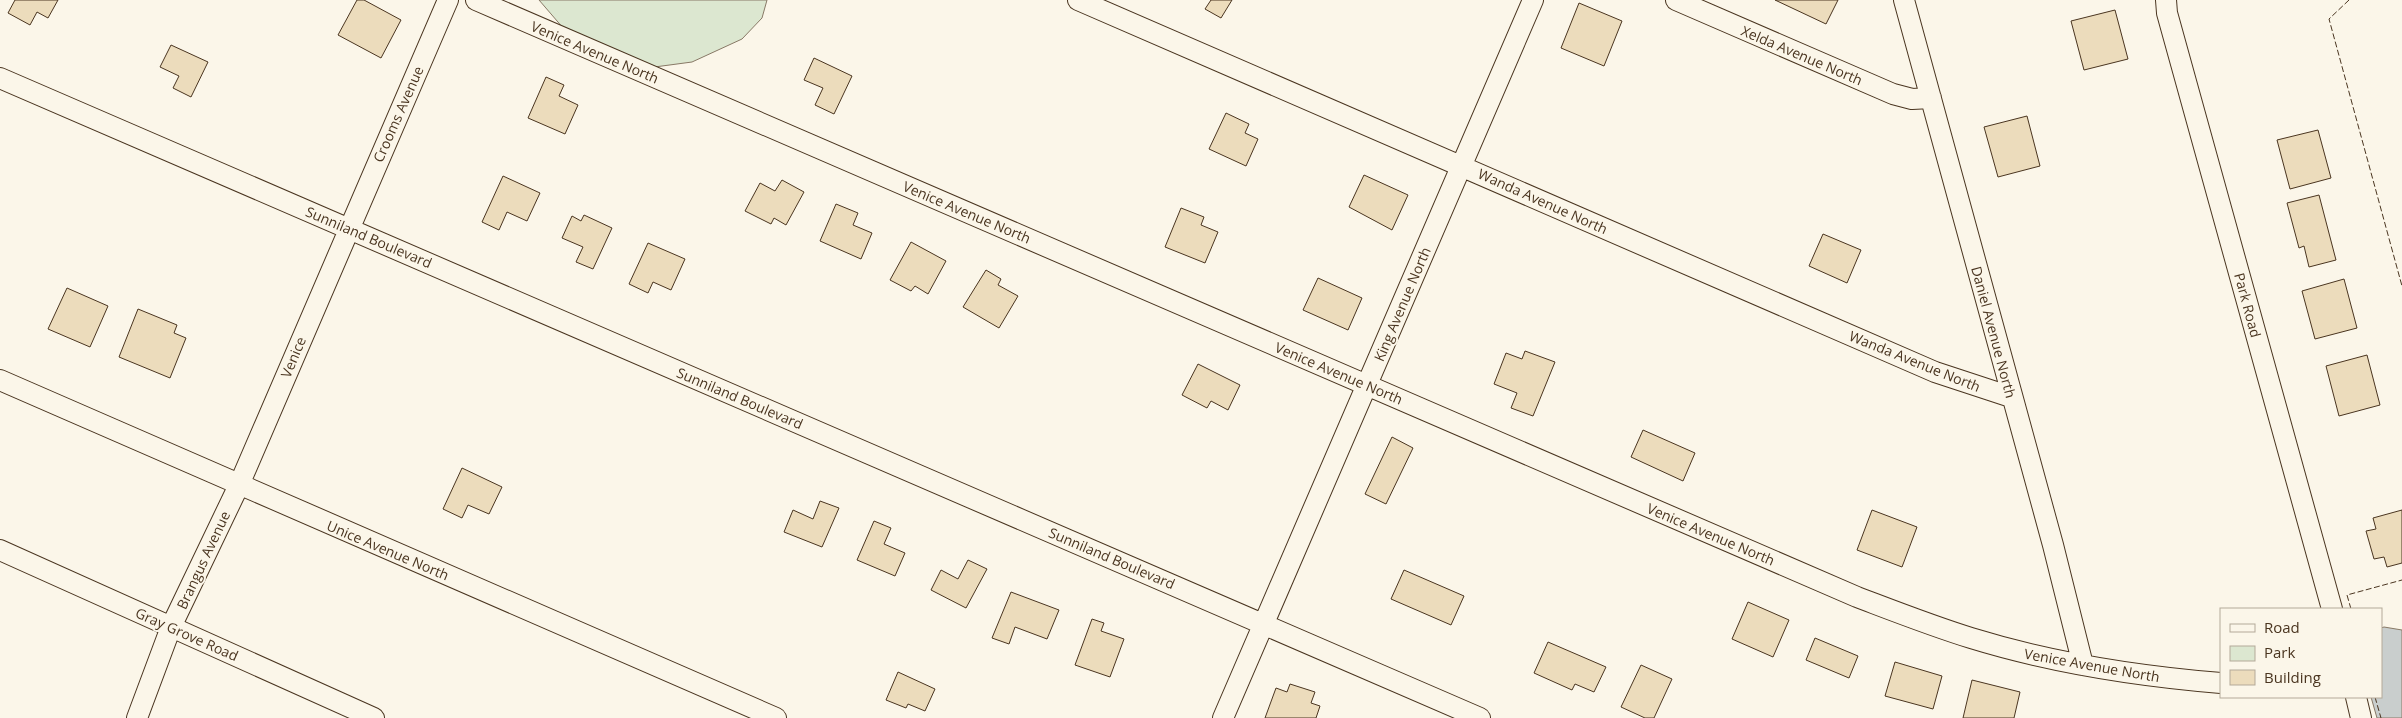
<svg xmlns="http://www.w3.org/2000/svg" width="2402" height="718" viewBox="0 0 2402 718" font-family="'Open Sans',sans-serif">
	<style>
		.green { fill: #dce7d0; stroke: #887966 }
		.water { fill: #c9cecd; stroke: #887966 }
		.building { fill: #ecdcbc; stroke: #4a3520 }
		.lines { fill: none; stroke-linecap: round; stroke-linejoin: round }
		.minor-casing { stroke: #4a3520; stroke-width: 22 }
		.minor { stroke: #fbf6e9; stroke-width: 20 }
		.fence { stroke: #4a3520; stroke-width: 1; stroke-dasharray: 6 2.5; stroke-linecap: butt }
		.labels { text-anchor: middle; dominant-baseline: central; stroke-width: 4; stroke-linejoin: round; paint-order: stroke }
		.street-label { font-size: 14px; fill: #4a3520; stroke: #fbf6e9 }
	</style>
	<rect width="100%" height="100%" fill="#fbf6e9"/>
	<path class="green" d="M539,0H767L762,18L742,39L692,62L647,68L570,36Z"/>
	<path class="water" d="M2384,627L2402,630V718H2377L2371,697H2381V628Z"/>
	<path class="building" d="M15,0H58L48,18L37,12L30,25L8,13Z
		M357,0H364L401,20L381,58L338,35Z
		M1211,0H1232L1221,18L1205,9Z
		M1775,0H1838L1826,24Z
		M1579,3L1622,21L1604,66L1561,48Z
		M2115,10L2128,59L2084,70L2071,21Z
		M171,45L208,62L191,97L173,88L179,76L160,67Z
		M814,58L852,76L834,114L815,105L823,88L804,80Z
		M546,77L564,85L559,96L578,105L565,134L528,118Z
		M1226,113L1249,124L1245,133L1258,139L1246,166L1209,149Z
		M2027,116L2040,166L1998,177L1984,127Z
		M2318,130L2331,178L2290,189L2277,140Z
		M1364,175L1408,195L1392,230L1349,207Z
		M503,176L540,193L527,221L507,212L499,230L482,222Z
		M782,180L804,192L786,225L774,218L771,224L745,211L760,183L775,191Z
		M2319,195L2336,260L2309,267L2304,246L2299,248L2287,203Z
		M836,204L858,213L853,225L872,233L861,259L820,241Z
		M1181,208L1204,217L1201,225L1218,232L1205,263L1165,247Z
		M584,215L612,228L593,269L576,262L583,247L562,238L572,216L581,221Z
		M1823,234L1861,250L1847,283L1809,266Z
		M911,242L946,261L928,294L915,286L911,291L890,280Z
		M648,243L685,259L671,290L653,282L648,293L629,284Z
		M986,270L1001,279L998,285L1018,296L999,328L963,307Z
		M1318,278L1362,298L1348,330L1303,310Z
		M2344,279L2357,328L2315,339L2302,291Z
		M67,288L108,306L90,347L48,329Z
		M138,309L177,325L174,333L186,338L170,378L119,357Z
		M1525,351L1555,362L1533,416L1511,408L1517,393L1494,384L1506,353L1522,359Z
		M2367,355L2380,405L2339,416L2326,366Z
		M1198,364L1240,385L1228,410L1211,401L1207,408L1182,395Z
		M1643,430L1695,453L1683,481L1631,457Z
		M1392,437L1413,448L1386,504L1365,494Z
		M462,468L502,487L489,514L468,505L462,518L443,509Z
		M820,501L839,508L822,547L784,532L793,510L813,519Z
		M1872,510L1917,527L1902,567L1857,550Z
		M2402,510V563L2387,567L2384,557L2374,559L2366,531L2376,529L2373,518Z
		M874,521L891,528L884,544L905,553L895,576L857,560Z
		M968,560L987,569L966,608L931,590L941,570L958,579Z
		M1404,570L1464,596L1451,625L1391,599Z
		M1011,592L1059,610L1047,639L1015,627L1009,644L992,638Z
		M1748,602L1789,620L1773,657L1732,639Z
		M1092,619L1104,623L1101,631L1124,639L1110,677L1075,665Z
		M1815,638L1858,656L1849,678L1806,660Z
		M1548,642L1606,667L1594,692L1575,684L1572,690L1534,673Z
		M1895,662L1942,676L1933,709L1885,696Z
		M1641,665L1672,679L1654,718H1645L1621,707Z
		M898,672L935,689L925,711L908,704L906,708L886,700Z
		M1972,680L2020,692L2014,718H1963Z
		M1290,684L1315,692L1311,703L1320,706L1316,718H1265L1276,688L1287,692Z"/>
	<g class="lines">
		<defs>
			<path id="minor" d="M476,0L1857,597C1894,611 1932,626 1971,638C2052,663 2136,676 2221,683
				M1078,0L1935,372L2011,397
				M1676,0L1893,94L1912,99L1931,98
				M1904,0L2053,545L2083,665
				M2166,0L2167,13L2332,609
				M0,78L1480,718
				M0,380L776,718
				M0,550L374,718
				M2356,697L2361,718
				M137,718L171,627L239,485L448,0
				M1223,718L1533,0"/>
		</defs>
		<use href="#minor" class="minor-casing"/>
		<use href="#minor" class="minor"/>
		<path class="fence" d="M2349,0L2329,19L2402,286
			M2351,609L2347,595L2402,580
			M2375,697L2381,718"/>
	</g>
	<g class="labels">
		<g class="street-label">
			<text transform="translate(595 52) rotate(23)">Venice Avenue North</text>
			<text transform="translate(1802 55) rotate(23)">Xelda Avenue North</text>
			<text transform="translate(398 114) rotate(-66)">Crooms Avenue</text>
			<text transform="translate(1543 201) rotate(24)">Wanda Avenue North</text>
			<text transform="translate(967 212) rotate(23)">Venice Avenue North</text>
			<text transform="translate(369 237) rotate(23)">Sunniland Boulevard</text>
			<text transform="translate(1402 304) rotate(-67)">King Avenue North</text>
			<text transform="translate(2248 305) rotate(75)">Park Road</text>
			<text transform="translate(1994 332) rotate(75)">Daniel Avenue North</text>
			<text transform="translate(293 357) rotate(-67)">Venice</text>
			<text transform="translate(1915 361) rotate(22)">Wanda Avenue North</text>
			<text transform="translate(1339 373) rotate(23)">Venice Avenue North</text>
			<text transform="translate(740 398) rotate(23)">Sunniland Boulevard</text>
			<text transform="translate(1711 534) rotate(23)">Venice Avenue North</text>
			<text transform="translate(388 550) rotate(23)">Unice Avenue North</text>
			<text transform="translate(1112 558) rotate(23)">Sunniland Boulevard</text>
			<text transform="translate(203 560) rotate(-65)">Brangus Avenue</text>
			<text transform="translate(187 634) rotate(24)">Gray Grove Road</text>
			<text transform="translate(2092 665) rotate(10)">Venice Avenue North</text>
		</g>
	</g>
	<rect x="2220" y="608" width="162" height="90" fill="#fbf6e9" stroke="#b4a999"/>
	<rect x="2230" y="624" width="25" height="8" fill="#fbf6e9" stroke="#b4a999"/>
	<text x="2264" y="633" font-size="15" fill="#4a3520">Road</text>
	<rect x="2230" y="646" width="25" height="15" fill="#dce7d0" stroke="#b4a999"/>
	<text x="2264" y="658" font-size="15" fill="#4a3520">Park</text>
	<rect x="2230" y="670" width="25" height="15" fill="#ecdcbc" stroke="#b4a999"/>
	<text x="2264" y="683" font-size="15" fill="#4a3520">Building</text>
</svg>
